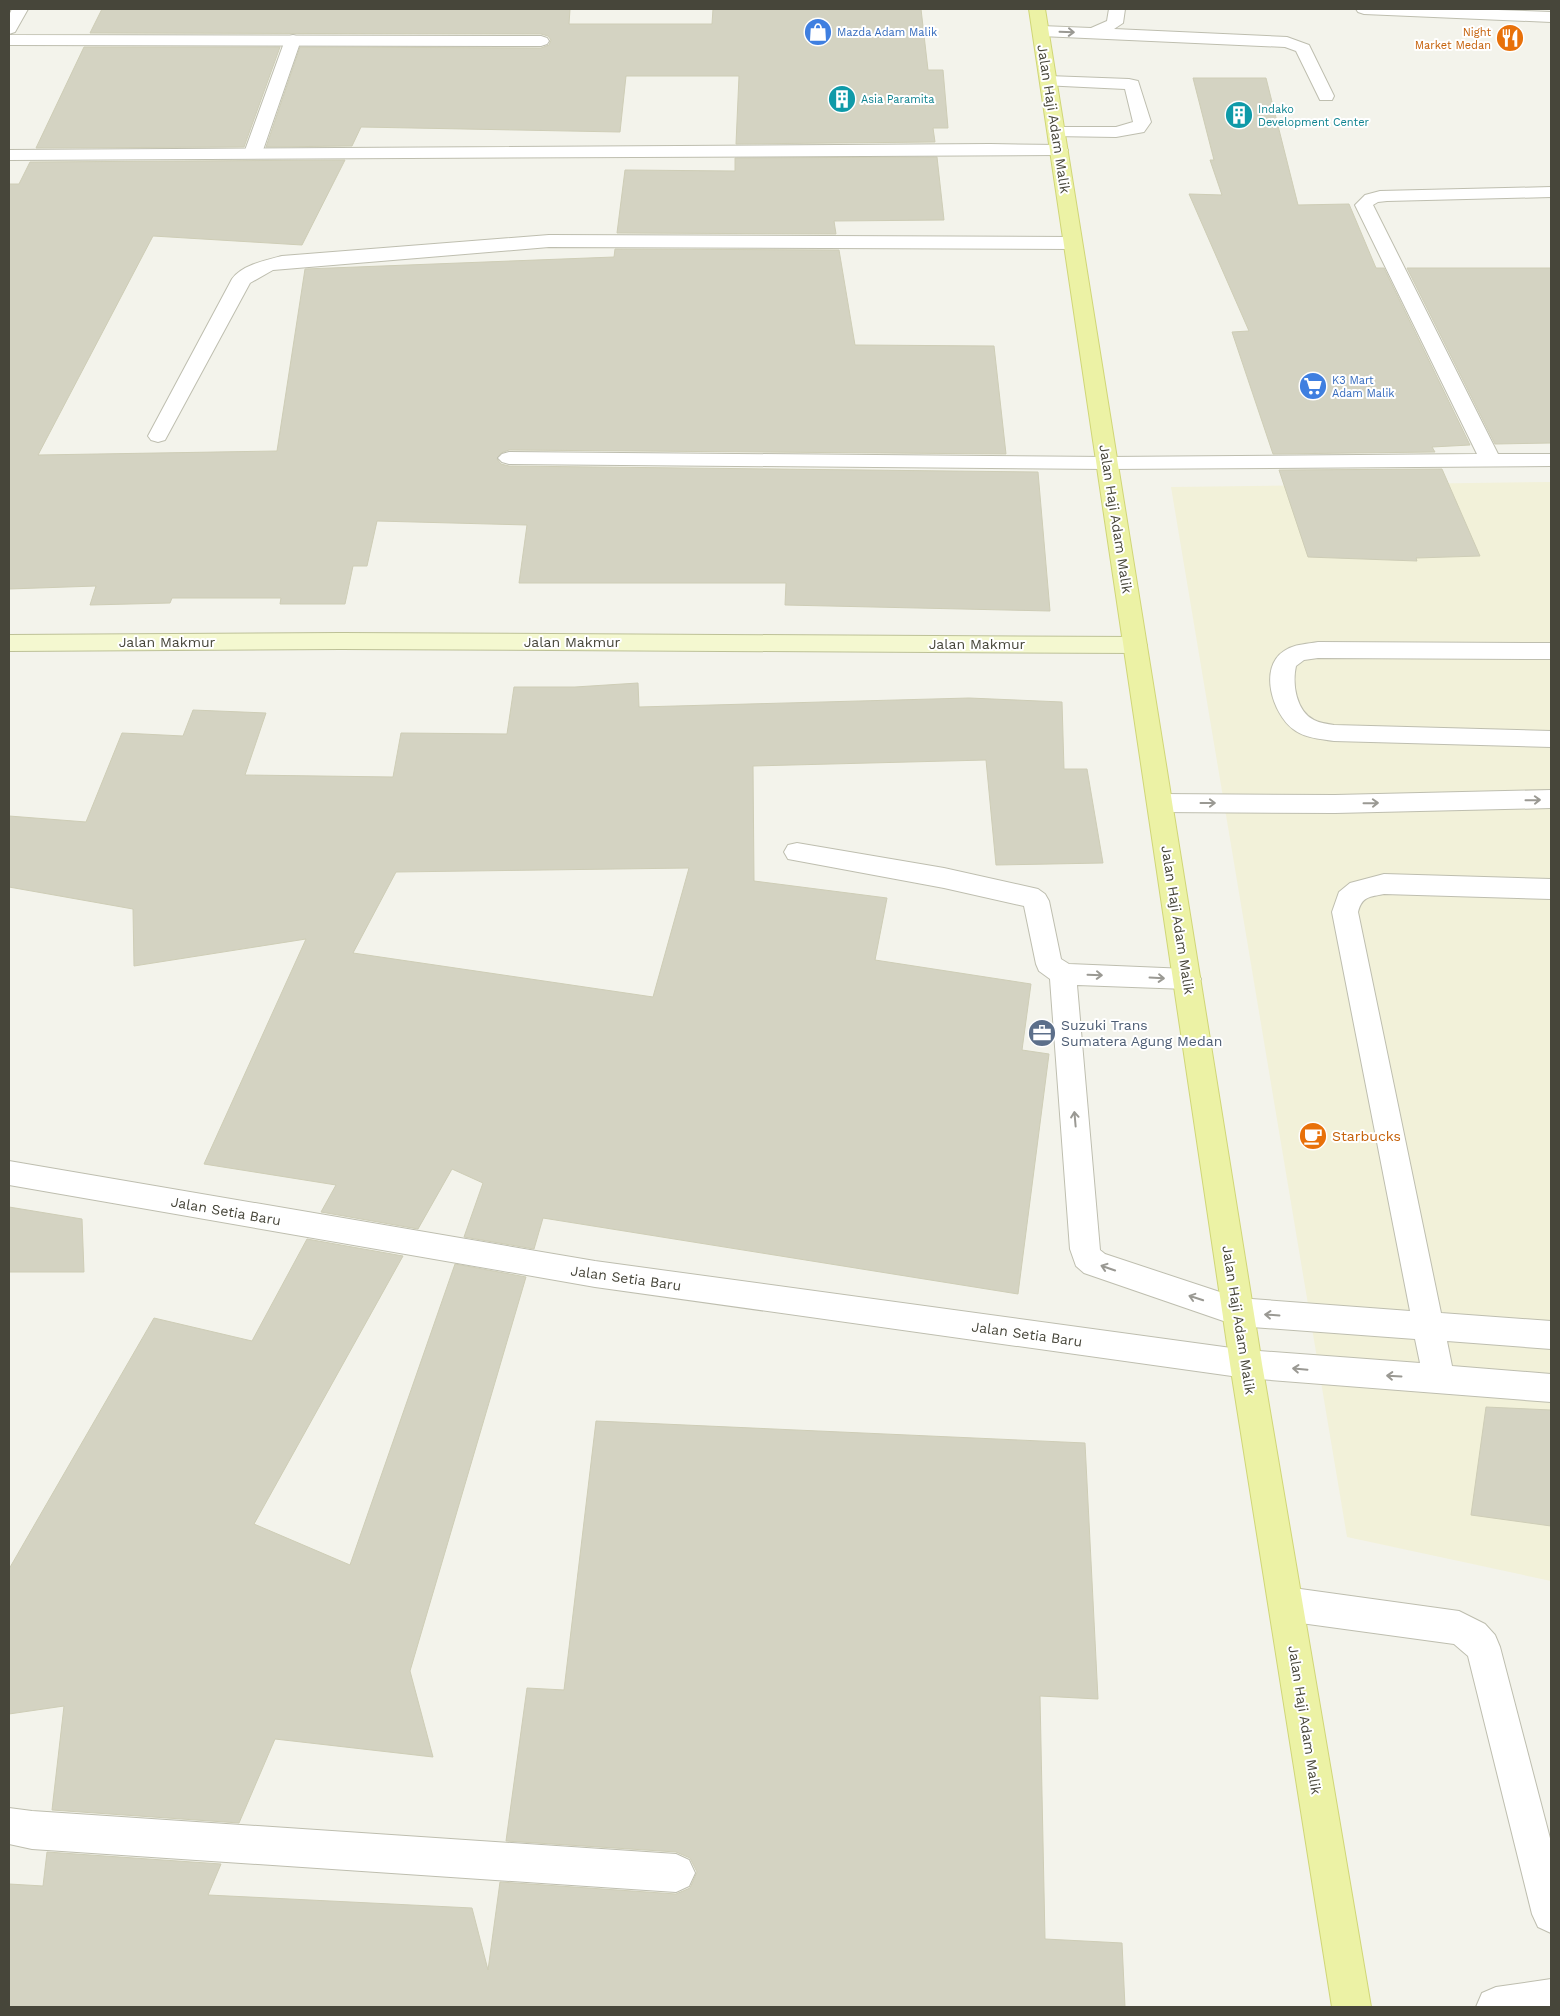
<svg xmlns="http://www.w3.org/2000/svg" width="1560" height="2016" viewBox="0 0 1560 2016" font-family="'Work Sans',sans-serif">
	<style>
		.commercial { fill: #f2f1d9 }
		.building { fill: #d4d3c2; stroke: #cecdb6; fill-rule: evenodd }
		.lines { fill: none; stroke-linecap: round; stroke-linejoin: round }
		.lane-casing { stroke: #bebeaf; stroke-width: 2 }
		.street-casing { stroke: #bebeaf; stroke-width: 2 }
		.secondary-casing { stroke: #bdc197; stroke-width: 2 }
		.primary-casing { stroke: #d0d677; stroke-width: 2 }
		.lane { fill: #fff; fill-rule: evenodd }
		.street { fill: #fff; fill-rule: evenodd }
		.secondary { fill: #f4f8d0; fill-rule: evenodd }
		.primary { fill: #ecf2a5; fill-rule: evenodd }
		.oneway { stroke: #9a9993 }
		.labels { text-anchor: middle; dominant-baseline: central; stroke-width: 4; stroke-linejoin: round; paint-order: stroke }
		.far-shop-label { font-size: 11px; fill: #366cbe; stroke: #fff; text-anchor: start }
		.far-food-label { font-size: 11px; fill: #c56008; stroke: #fff; text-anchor: end }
		.far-culture-label { font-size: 11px; fill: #0d838f; stroke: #fff; text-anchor: start }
		.street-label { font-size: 14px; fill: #47463a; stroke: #fff }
		.service-label { font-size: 14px; fill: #4e5e75; stroke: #fff; text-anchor: start }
		.food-label { font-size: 14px; fill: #c56008; stroke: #fff; text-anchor: start }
	</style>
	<rect width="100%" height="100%" fill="#f3f3eb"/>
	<path class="commercial" d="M1551,482V1581L1347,1537L1171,487Z"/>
	<path class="building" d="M102,9H570L569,24H712L713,9H921L928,70H943L948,128H933L935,142L736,144L739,76H626L620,132L361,127L352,146L266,147L300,47L541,48L549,45L551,40L548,36L541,34L90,33Z
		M84,47H280L244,147L36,148Z
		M1193,78H1266L1298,205L1349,204L1376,268H1384L1470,445L1432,447L1435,452L1273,454L1232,332L1249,331L1189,194L1222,195L1210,160H1214Z
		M937,157L944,220L834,221L836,234L617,233L625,170L735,171V158Z
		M345,160L302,245L153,236L38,455L277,451L305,269L614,257L615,249L839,250L855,345L994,346L1006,454L509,450L501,453L497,459L501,464L509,466L1038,472L1050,611L785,605L786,583H519L527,525L377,521L367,566H353L345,604H280L281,598H172L170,603L90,605L96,586L9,589V184H19L30,162Z
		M1407,268H1551V443L1495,444Z
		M1442,469L1480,556L1416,558L1417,561L1308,557L1279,470Z
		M638,683L639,707L969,698L1062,702L1064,769H1087L1103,863L996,865L986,760L753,766L754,881L887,898L875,960L1031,984L1022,1050L1049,1054L1018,1294L543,1218L534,1249L464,1237L483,1183L452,1169L418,1229L321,1212L336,1185L204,1164L306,939L134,966L133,909L9,887V816L86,822L122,733L183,736L193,710L266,713L245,775L393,777L401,733L507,734L514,687H575ZM689,868L653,997L353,953L396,872Z
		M9,1207L82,1219L84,1272H9Z
		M307,1239L403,1256L254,1524L350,1565L455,1264L526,1277L410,1671L433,1757L275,1739L239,1823L52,1810L64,1706L9,1714V1569L154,1318L252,1341Z
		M1486,1407L1551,1410V1526L1471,1515Z
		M596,1421L1085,1443L1098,1699L1040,1696L1045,1939L1122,1943L1125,2007H9V1884L43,1886L47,1852L221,1864L208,1895L472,1908L488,1970L500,1882L676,1894L690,1888L697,1872L690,1858L676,1852L506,1841L527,1688L564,1690Z"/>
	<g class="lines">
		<defs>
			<path id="lane" d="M1109,9H1125L1123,23L1114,29L1287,37L1309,45L1334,96L1332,100H1320L1296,51L1285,47L1041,36L1035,34L1033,31L1035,28L1041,26L1091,28L1107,21Z
				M1356,9H1470L1551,12V22L1364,14L1358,12Z
				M293,35L299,37L301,40L262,153L259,157L253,158L247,157L244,153L285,40L287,37Z
				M1048,76L1129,79L1138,81L1151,122L1144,132L1116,137L1051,136L1048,132L1051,128L1057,127H1116L1133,122L1125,89L1042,85L1040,81L1042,77Z
				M549,235L1073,237L1080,239L1082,243L1080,247L1073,249L549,247L273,270L250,283L165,440L158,442L151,440L148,436L232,279C242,265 266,260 282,256Z
				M1318,642L1551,643V659L1318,658L1304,660L1296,666C1292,684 1296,711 1314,720C1320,723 1327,724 1334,725L1551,731V747L1334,741C1321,739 1304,738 1293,729C1273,714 1258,668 1284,651C1294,644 1307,644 1318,642Z
				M1551,790V808L1335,813L1160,812L1151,809L1147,803L1151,797L1160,794L1335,795Z
				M797,843L944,868L1038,889L1045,894L1049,901L1061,959L1069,964L1187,969L1197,972L1201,979L1197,986L1187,989L1077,985L1100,1250L1105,1254L1238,1298L1410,1311L1332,912L1339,892L1350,883L1384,874L1551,879V899L1384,894C1370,897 1362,896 1358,912L1441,1313L1551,1321V1349L1447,1341L1452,1366L1551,1374V1402L1246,1378L1235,1374L1230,1364L1235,1354L1246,1350L1420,1363L1415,1339L1238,1326L1084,1273L1076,1266L1070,1249L1050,979L1039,971L1036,964L1024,906L944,888L788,859L784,852L788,845Z
				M1286,1587L1459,1611L1485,1624L1495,1635L1500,1647L1551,1842V1933L1538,1927L1532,1914L1468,1656L1454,1644L1286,1621L1274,1616L1269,1604L1274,1592Z
				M9,1808L32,1811L676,1854L689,1860L695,1873L689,1886L676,1892L32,1849L9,1844Z
				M1551,1979V2007H1476L1482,1993L1496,1987Z"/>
			<path id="street" d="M12,9H28L15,32L9,34V15Z
				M9,35L541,36L547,38L549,41L547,44L541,46L9,45Z
				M990,144L1059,145L1065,146L1068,150L1065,154L1059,155L9,160V150Z
				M1551,187V197L1387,201L1378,202L1373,205L1498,454H1551V466L1107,469L509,464L502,462L498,458L502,454L509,452L1107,457L1477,454L1355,205L1365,195L1380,191Z
				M9,1161L595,1261L1246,1350L1257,1354L1262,1364L1257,1374L1246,1378L595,1287L9,1185Z"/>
			<path id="secondary" d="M341,633L1135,637L1143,640L1147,645L1143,650L1135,653L341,649L9,651V635Z"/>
			<path id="primary" d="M1029,9H1045L1262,1364L1371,2007H1332L1230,1364Z"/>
		</defs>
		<use href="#lane" class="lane-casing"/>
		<use href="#street" class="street-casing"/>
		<use href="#secondary" class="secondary-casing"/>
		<use href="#primary" class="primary-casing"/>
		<use href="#lane" class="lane"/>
		<use href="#street" class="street"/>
		<use href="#secondary" class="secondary"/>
		<use href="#primary" class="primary"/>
	</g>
	<defs><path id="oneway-shaft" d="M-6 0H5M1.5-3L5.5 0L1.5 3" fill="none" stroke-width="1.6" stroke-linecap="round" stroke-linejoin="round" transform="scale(1.25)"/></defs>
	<g class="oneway">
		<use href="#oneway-shaft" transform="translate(1067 32) rotate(2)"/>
		<use href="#oneway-shaft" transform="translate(1533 800) rotate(-1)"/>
		<use href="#oneway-shaft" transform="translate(1208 803)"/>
		<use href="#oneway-shaft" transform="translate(1371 803) rotate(-1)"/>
		<use href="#oneway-shaft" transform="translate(1095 975) rotate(2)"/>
		<use href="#oneway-shaft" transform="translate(1157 978) rotate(3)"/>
		<use href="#oneway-shaft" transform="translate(1075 1119) rotate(-95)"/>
		<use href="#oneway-shaft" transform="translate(1108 1268) rotate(-161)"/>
		<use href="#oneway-shaft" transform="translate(1196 1298) rotate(-162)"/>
		<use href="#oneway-shaft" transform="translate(1272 1315) rotate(-176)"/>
		<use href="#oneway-shaft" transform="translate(1300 1369) rotate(-175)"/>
		<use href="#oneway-shaft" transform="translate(1394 1376) rotate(-177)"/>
	</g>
	<defs>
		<symbol id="shop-disc" viewBox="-11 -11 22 22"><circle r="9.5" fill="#3f7fe0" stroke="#fff"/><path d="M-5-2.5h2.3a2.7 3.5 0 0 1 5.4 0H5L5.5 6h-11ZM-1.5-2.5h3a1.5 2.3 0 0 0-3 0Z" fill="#fff"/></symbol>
		<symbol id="restaurant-disc" viewBox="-11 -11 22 22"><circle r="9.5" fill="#e8710a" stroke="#fff"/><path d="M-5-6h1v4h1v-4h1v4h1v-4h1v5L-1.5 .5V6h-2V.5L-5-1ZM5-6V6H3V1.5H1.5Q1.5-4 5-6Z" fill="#fff"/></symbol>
		<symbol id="building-disc" viewBox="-11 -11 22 22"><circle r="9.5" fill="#0f9aa8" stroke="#fff"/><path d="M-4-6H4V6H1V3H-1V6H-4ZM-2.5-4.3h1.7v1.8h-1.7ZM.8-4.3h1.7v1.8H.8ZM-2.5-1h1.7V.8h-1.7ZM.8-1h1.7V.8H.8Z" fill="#fff"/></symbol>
		<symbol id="supermarket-disc" viewBox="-11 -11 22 22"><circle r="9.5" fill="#3f7fe0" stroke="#fff"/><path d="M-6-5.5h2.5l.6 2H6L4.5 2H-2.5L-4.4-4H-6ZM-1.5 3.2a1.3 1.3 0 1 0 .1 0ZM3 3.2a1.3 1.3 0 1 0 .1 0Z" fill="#fff"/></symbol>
		<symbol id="office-disc" viewBox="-11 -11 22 22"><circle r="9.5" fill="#5c6f8a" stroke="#fff"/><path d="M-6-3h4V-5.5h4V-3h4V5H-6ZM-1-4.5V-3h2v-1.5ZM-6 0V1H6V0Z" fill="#fff"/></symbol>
		<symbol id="cafe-disc" viewBox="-11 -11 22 22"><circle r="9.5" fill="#e8710a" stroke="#fff"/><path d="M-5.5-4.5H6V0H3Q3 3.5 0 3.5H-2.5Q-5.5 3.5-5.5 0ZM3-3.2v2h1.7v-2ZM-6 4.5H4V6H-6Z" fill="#fff"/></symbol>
	</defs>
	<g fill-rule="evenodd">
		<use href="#shop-disc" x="802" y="16" width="32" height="32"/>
		<use href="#restaurant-disc" x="1494" y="22" width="32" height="32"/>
		<use href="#building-disc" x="826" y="83" width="32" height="32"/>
		<use href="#building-disc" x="1223" y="99" width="32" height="32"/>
		<use href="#supermarket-disc" x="1297" y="370" width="32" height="32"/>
		<use href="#office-disc" x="1026" y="1017" width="32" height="32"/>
		<use href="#cafe-disc" x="1297" y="1120" width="32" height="32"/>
	</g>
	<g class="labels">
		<g class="far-shop-label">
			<text x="837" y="32">Mazda Adam Malik</text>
			<text x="1332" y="380">K3 Mart<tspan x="1332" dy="13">Adam Malik</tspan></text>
		</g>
		<g class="far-food-label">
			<text x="1491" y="32">Night<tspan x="1491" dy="13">Market Medan</tspan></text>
		</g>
		<g class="far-culture-label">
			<text x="861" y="99">Asia Paramita</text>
			<text x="1258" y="109">Indako<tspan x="1258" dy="13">Development Center</tspan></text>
		</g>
		<g class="street-label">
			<text transform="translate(1054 119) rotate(81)">Jalan Haji Adam Malik</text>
			<text transform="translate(1116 519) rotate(81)">Jalan Haji Adam Malik</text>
			<text x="167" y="642">Jalan Makmur</text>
			<text x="572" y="642">Jalan Makmur</text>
			<text x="977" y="644">Jalan Makmur</text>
			<text transform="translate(1178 920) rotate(81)">Jalan Haji Adam Malik</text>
			<text transform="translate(226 1211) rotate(10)">Jalan Setia Baru</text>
			<text transform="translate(626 1278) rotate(8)">Jalan Setia Baru</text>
			<text transform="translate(1239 1320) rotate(81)">Jalan Haji Adam Malik</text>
			<text transform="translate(1027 1334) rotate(8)">Jalan Setia Baru</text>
			<text transform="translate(1305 1720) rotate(81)">Jalan Haji Adam Malik</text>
		</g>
		<g class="service-label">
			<text x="1061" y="1025">Suzuki Trans<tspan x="1061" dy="16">Sumatera Agung Medan</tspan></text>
		</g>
		<g class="food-label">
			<text x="1332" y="1136">Starbucks</text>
		</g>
	</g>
	<rect width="1560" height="2016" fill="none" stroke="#47463a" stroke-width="20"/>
</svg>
